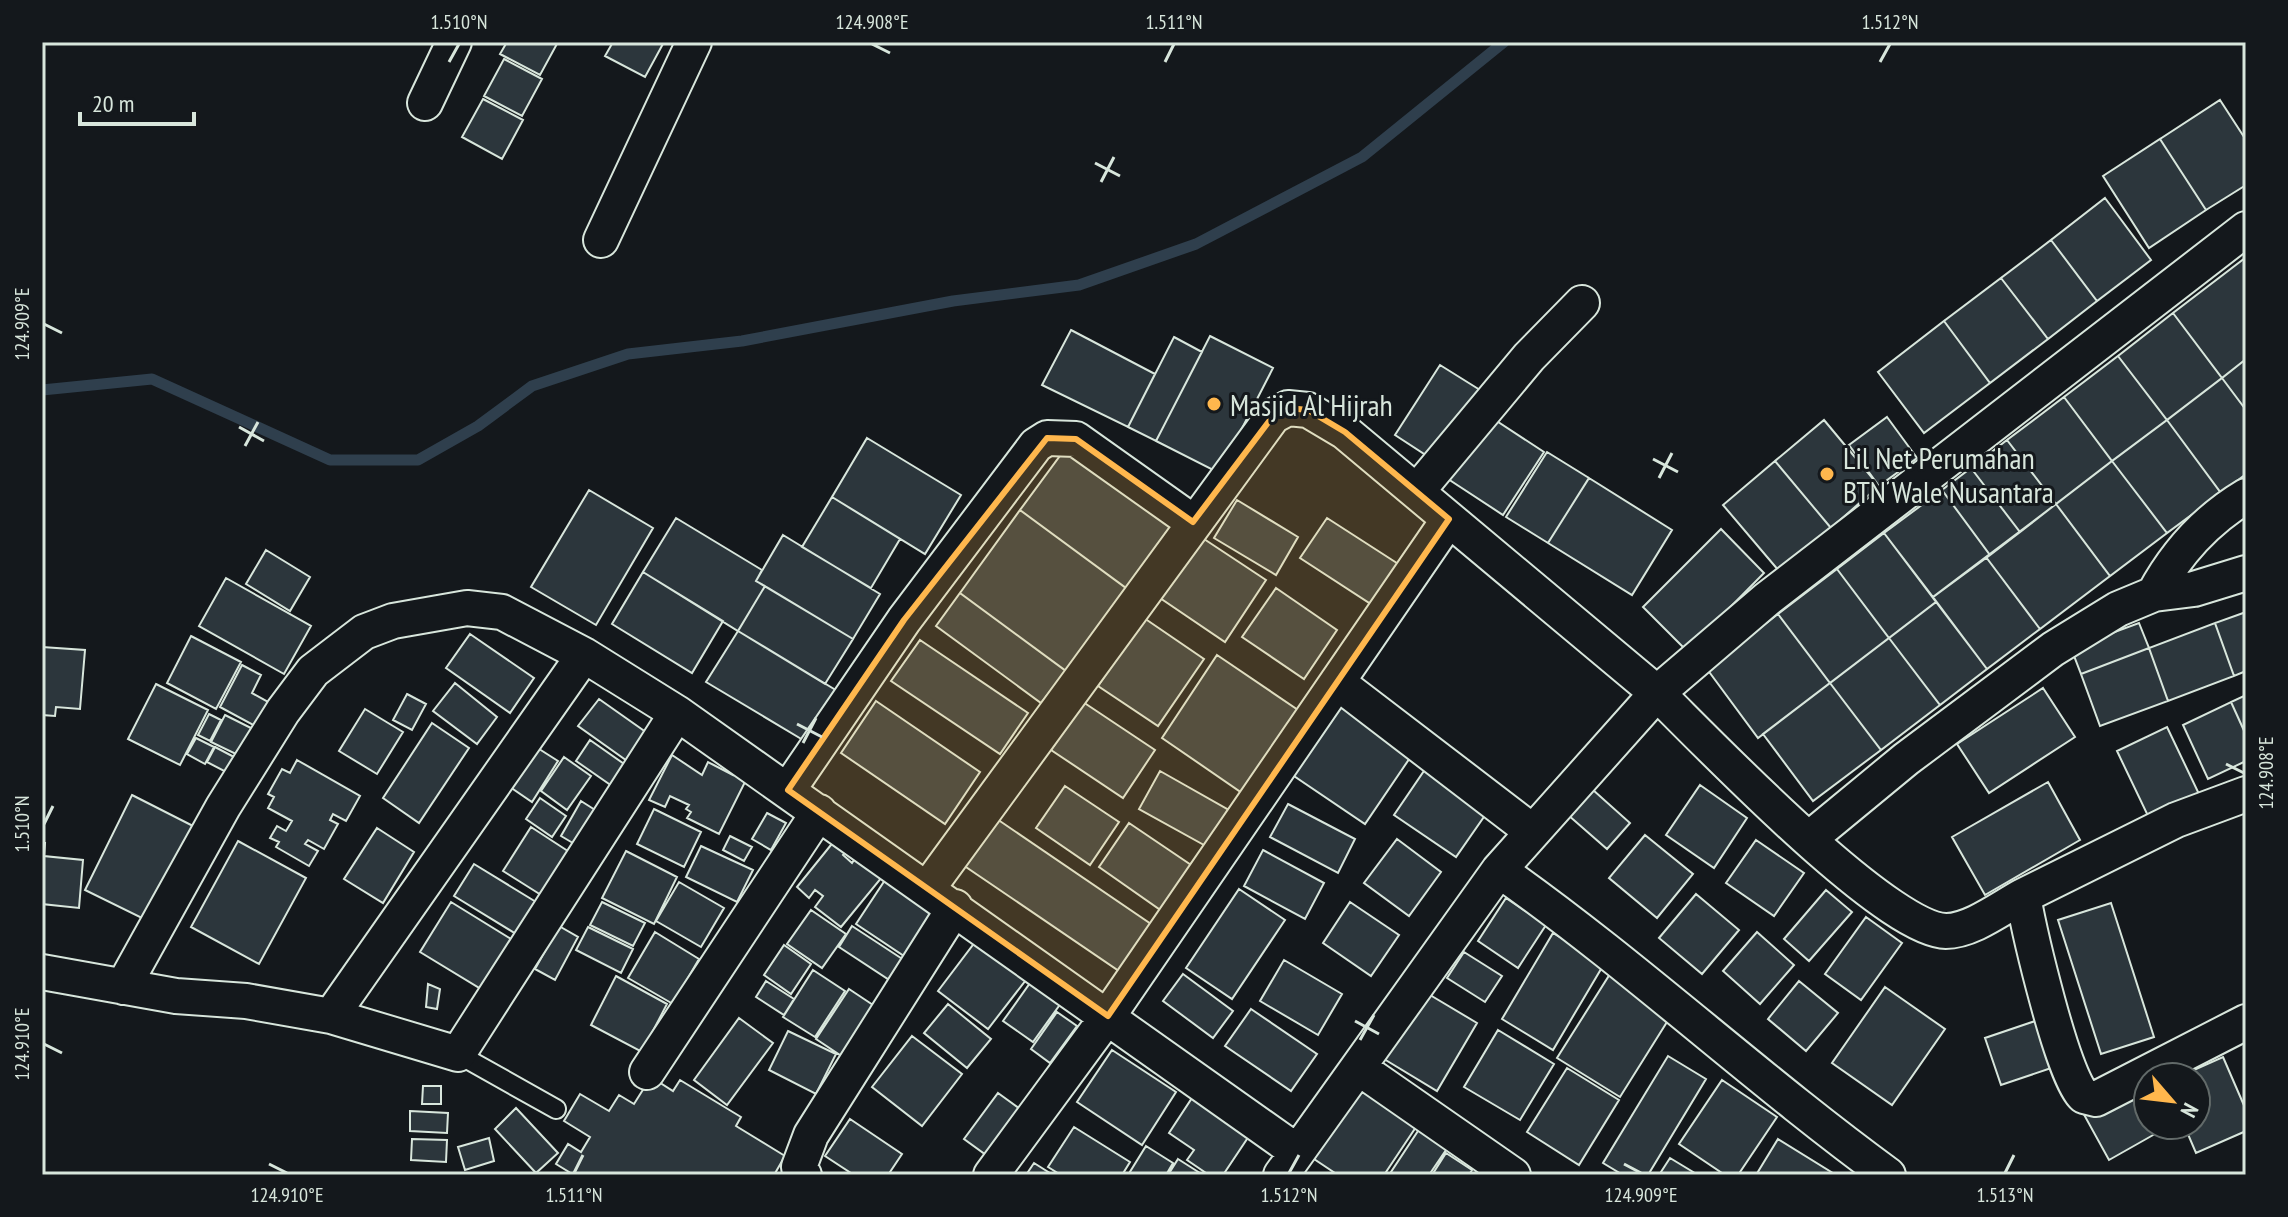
<svg xmlns="http://www.w3.org/2000/svg" width="2288" height="1217" viewBox="0 0 2288 1217" font-family="'PT Sans Narrow',sans-serif">
	<style>
		.lines { fill: none; stroke-linecap: round; stroke-linejoin: round }
		.stream { stroke: #2f3f4d; stroke-width: 11 }
		.building { fill: #2c363c; stroke: #d8e6dc; stroke-width: 2 }
		.service-casing { stroke: #d8e6dc; stroke-width: 22 }
		.minor-casing { stroke: #d8e6dc; stroke-width: 38 }
		.service { stroke: #14181c; stroke-width: 18 }
		.minor { stroke: #14181c; stroke-width: 34 }
		.marked { fill: #ffb74d; fill-opacity: 0.2; stroke: #ffb74d; stroke-width: 6; stroke-linejoin: round }
		.ticks { fill: none; stroke: #d8e6dc; stroke-width: 3 }
		.poi-dot { fill: #ffb74d; stroke: #14181c; stroke-width: 3 }
		.labels { text-anchor: middle; dominant-baseline: central; stroke-width: 6; stroke-linejoin: round; paint-order: stroke }
		.poi-label { font-size: 30px; fill: #d8e6dc; stroke: #14181c; text-anchor: start }
		.neatline { fill: none; stroke: #d8e6dc; stroke-width: 3 }
		.ticks-label { font-size: 20px; text-anchor: middle; fill: #d8e6dc }
	</style>
	<rect width="100%" height="100%" fill="#14181c"/>
	<g class="lines">
		<path class="stream" d="M42,390L152,379L330,460H418L478,426L532,386L628,354L742,341L953,301L1079,285L1196,244L1362,157L1504,42"/>
	</g>
	<path class="building" d="M507,42H558L540,75L500,54Z
		M613,42H664L645,77L605,56Z
		M504,59L542,79L522,116L484,96Z
		M483,99L523,120L502,159L462,137Z
		M2220,100L2246,140V185L2206,210L2160,139Z
		M2160,139L2206,210L2149,248L2103,176Z
		M2105,198L2151,260L2097,301L2051,240Z
		M2051,240L2097,301L2048,339L2001,278Z
		M2245,258L2246,359L2222,378L2173,313Z
		M2001,278L2048,339L1990,383L1944,321Z
		M2173,313L2222,378L2167,420L2118,356Z
		M1944,321L1990,383L1924,433L1878,372Z
		M1071,330L1155,374L1128,427L1042,385Z
		M1210,336L1273,368L1219,473L1156,441Z
		M1174,337L1202,352L1156,441L1128,427Z
		M2118,356L2167,420L2112,461L2064,397Z
		M2246,359V410L2222,378Z
		M1440,365L1480,390L1435,461L1395,435Z
		M2222,378L2246,410V474L2221,493L2167,420Z
		M2064,397L2112,461L2056,504L2007,440Z
		M1486,414L1544,452L1503,515L1445,477Z
		M1887,417L1917,458L1879,486L1849,445Z
		M1824,420L1879,486L1831,528L1775,461Z
		M2167,420L2221,493L2167,533L2112,461Z
		M867,438L961,495L925,554L832,497Z
		M2007,440L2056,504L2020,532L1971,468Z
		M1068,445L1174,523L1126,588L1020,510Z
		M1547,452L1589,478L1548,543L1506,517Z
		M1775,461L1831,528L1779,571L1723,505Z
		M2112,461L2167,533L2110,576L2056,504Z
		M1971,468L2020,532L1990,555L1942,490Z
		M1589,478L1672,530L1632,595L1548,543Z
		M589,490L653,528L596,625L531,587Z
		M1942,490L1990,555L1933,597L1884,533Z
		M832,497L900,539L871,588L802,547Z
		M1237,500L1298,537L1276,575L1214,538Z
		M2056,504L2110,576L2040,629L1986,557Z
		M1020,510L1126,588L1066,671L960,593Z
		M676,518L762,570L756,581L765,586L738,631L643,572Z
		M1327,518L1403,567L1377,608L1300,558Z
		M1721,529L1764,573L1687,651L1643,607Z
		M1884,533L1936,602L1889,638L1837,569Z
		M783,535L880,594L853,639L756,581Z
		M1201,537L1266,580L1225,642L1160,598Z
		M266,550L310,577L290,611L246,584Z
		M1986,557L2040,629L1987,669L1933,597Z
		M1837,569L1889,638L1830,683L1778,614Z
		M643,572L723,621L692,673L612,624Z
		M226,578L311,626L284,674L199,626Z
		M765,586L853,639L825,684L738,631Z
		M1276,588L1337,630L1304,679L1242,637Z
		M960,593L1066,671L1041,703L936,626Z
		M1936,602L1987,669L1940,705L1889,638Z
		M2246,612V671L2234,676L2215,623Z
		M1778,614L1830,683L1758,738L1707,669Z
		M1144,618L1204,659L1158,726L1098,686Z
		M2139,623L2149,648L2081,674L2071,648Z
		M2215,623L2234,676L2168,701L2149,648Z
		M738,631L839,692L808,743L706,682Z
		M470,634L534,678L510,713L446,668Z
		M191,636L241,662L216,709L167,683Z
		M1889,638L1940,705L1881,750L1830,683Z
		M920,640L1028,713L1000,754L891,681Z
		M42,647L85,650L80,709L56,707L55,716L42,715Z
		M2149,648L2168,701L2100,726L2081,674Z
		M1217,655L1301,712L1245,795L1162,738Z
		M242,665L261,675L252,693L268,702L255,726L220,707Z
		M455,683L497,717L477,744L433,711Z
		M1830,683L1881,750L1813,801L1763,734Z
		M156,684L208,710L180,765L128,739Z
		M2043,688L2075,737L1989,793L1957,744Z
		M407,694L426,704L412,730L393,720Z
		M2246,695V735L2231,702Z
		M1339,697L1416,749L1365,824L1288,772Z
		M599,699L650,735L630,763L578,726Z
		M876,701L980,772L945,824L841,753Z
		M1083,702L1155,750L1123,798L1051,750Z
		M2231,702L2246,735V761L2208,779L2183,725Z
		M365,709L403,732L377,774L339,751Z
		M209,714L221,720L210,741L198,735Z
		M225,715L253,729L240,756L211,742Z
		M432,723L469,748L419,823L383,798Z
		M2167,727L2199,794L2149,818L2117,751Z
		M196,738L214,747L205,764L187,754Z
		M590,740L637,773L622,793L576,761Z
		M215,747L236,758L228,773L207,762Z
		M536,747L558,761L532,802L510,787Z
		M672,755L702,775L708,762L733,775L735,770L748,776L719,834L687,818L691,812L686,809L689,805L670,796L665,807L649,800Z
		M564,757L591,776L567,810L541,791Z
		M297,760L360,796L346,821L333,814L330,820L338,824L324,849L308,840L305,844L318,851L309,866L276,847L279,842L270,838L277,826L286,831L292,821L268,808L274,797L268,794L282,769L290,773Z
		M1426,768L1488,811L1456,857L1394,815Z
		M1160,771L1234,813L1213,850L1139,809Z
		M1583,781L1630,823L1607,849L1560,808Z
		M2048,782L2080,840L1985,895L1952,837Z
		M1700,785L1747,818L1714,868L1666,835Z
		M1065,786L1119,822L1090,865L1036,828Z
		M132,795L199,829L152,923L85,890Z
		M540,798L566,816L552,837L526,819Z
		M581,801L603,815L583,849L561,836Z
		M1288,804L1355,839L1338,873L1270,837Z
		M654,809L701,832L684,867L637,844Z
		M767,813L786,823L771,850L752,839Z
		M994,817L1151,924L1119,971L963,865Z
		M1129,823L1200,871L1169,916L1099,867Z
		M531,827L577,857L549,900L503,871Z
		M377,828L414,852L383,903L344,879Z
		M839,835L851,845L843,855L852,863L861,850L887,871L841,927L815,907L823,896L815,890L809,898L797,887Z
		M1645,835L1693,874L1657,918L1609,878Z
		M730,836L752,847L744,861L723,850Z
		M1397,839L1441,872L1409,916L1364,883Z
		M1756,840L1804,873L1774,916L1726,883Z
		M238,841L306,878L259,964L191,927Z
		M42,843H45L44,856L83,860L79,908L42,904Z
		M701,846L753,870L737,902L686,877Z
		M1263,850L1324,883L1305,919L1244,886Z
		M626,851L677,877L654,924L602,898Z
		M474,864L541,905L521,937L454,896Z
		M893,868L950,906L913,962L856,924Z
		M679,882L724,908L701,947L656,921Z
		M1239,889L1285,920L1232,999L1186,968Z
		M1826,890L1852,912L1809,961L1784,939Z
		M1696,894L1739,930L1702,974L1659,938Z
		M1506,898L1546,925L1518,968L1478,941Z
		M451,902L516,942L486,992L420,952Z
		M602,902L645,923L633,946L590,925Z
		M1350,902L1399,935L1371,976L1323,943Z
		M2111,903L2154,1037L2101,1054L2058,920Z
		M811,910L846,934L822,968L787,944Z
		M1866,917L1902,943L1861,1000L1825,974Z
		M559,926L578,937L555,980L535,969Z
		M852,926L910,964L897,985L839,947Z
		M588,927L633,949L621,973L576,950Z
		M985,929L1036,967L988,1029L938,991Z
		M655,932L699,959L673,1004L628,978Z
		M1757,932L1794,965L1760,1004L1723,971Z
		M1553,933L1604,964L1553,1050L1502,1019Z
		M784,945L811,964L791,994L764,975Z
		M1464,952L1502,976L1485,1002L1447,978Z
		M1284,960L1342,994L1318,1035L1260,1001Z
		M813,970L845,991L815,1037L783,1017Z
		M1183,974L1233,1011L1213,1038L1163,1001Z
		M1610,974L1672,1014L1620,1097L1557,1058Z
		M616,976L667,1004L642,1052L591,1025Z
		M1035,976L1064,999L1033,1042L1003,1021Z
		M766,981L794,999L784,1015L756,997Z
		M1799,981L1838,1013L1806,1051L1768,1019Z
		M428,984L440,989L437,1009L426,1007Z
		M1885,987L1945,1029L1892,1105L1832,1063Z
		M849,989L879,1009L846,1059L816,1039Z
		M1425,992L1477,1023L1437,1091L1384,1059Z
		M948,1004L991,1039L967,1068L924,1033Z
		M1251,1009L1317,1054L1291,1091L1225,1046Z
		M1057,1012L1077,1026L1050,1063L1031,1049Z
		M2047,1017L2063,1064L2001,1085L1985,1038Z
		M739,1018L773,1043L727,1105L694,1080Z
		M1498,1030L1554,1064L1520,1120L1464,1087Z
		M788,1031L836,1054L816,1094L769,1070Z
		M912,1036L962,1074L922,1126L872,1087Z
		M1112,1050L1176,1092L1142,1145L1077,1102Z
		M1668,1056L1706,1079L1648,1175H1623L1603,1163Z
		M2223,1057L2246,1110V1131L2196,1153L2184,1125H2196V1077H2178Z
		M1567,1068L1619,1100L1579,1165L1527,1132Z
		M651,1077L673,1091L680,1080L741,1117L736,1126L785,1156L774,1175H574L556,1164L568,1144L581,1152L590,1137L564,1121L580,1094L609,1111L619,1095L634,1104Z
		M1364,1080L1422,1118L1384,1175H1338L1314,1159Z
		M1722,1080L1777,1117L1738,1175H1725L1679,1144Z
		M2136,1082L2148,1104V1125H2159L2162,1130L2109,1160L2082,1111Z
		M423,1086H441V1104H422Z
		M998,1093L1027,1114L993,1160L964,1139Z
		M1192,1098L1249,1136L1223,1175H1209L1187,1160L1194,1150L1169,1133Z
		M516,1108L558,1153L536,1173L495,1129Z
		M410,1111L448,1113L447,1133L410,1131Z
		M850,1119L902,1154L888,1175H854L825,1156Z
		M1074,1127L1130,1162L1122,1175H1061L1048,1167Z
		M1420,1128L1448,1147L1429,1175H1389Z
		M489,1138L494,1161L465,1170L458,1147Z
		M412,1139L447,1140L446,1162L411,1160Z
		M1778,1139L1836,1175H1756Z
		M1146,1146L1173,1163L1166,1175H1128Z
		M1446,1153L1472,1170L1469,1175H1432Z
		M1670,1158L1698,1175H1659Z
		M1178,1159L1200,1173L1199,1175H1168Z
		M1034,1163L1053,1175H1026Z"/>
	<g class="lines">
		<defs>
			<path id="service" d="M458,1054L556,1109"/>
			<path id="minor" d="M425,103L454,42
				M2246,229L1767,599L1657,693C1706,741 1886,930 1946,931C1971,931 2001,908 2023,896C2029,930 2063,1079 2084,1096L2096,1099L2246,1022
				M601,240L694,42
				M1418,490L1529,357L1582,303
				M2154,594C2176,553 2206,520 2246,496
				M1337,682L1533,832
				M788,790L904,620L1036,445L1047,438L1076,439L1193,522
				M1809,839L1906,759L2053,649L2118,609L2154,594L2194,589L2246,573
				M1499,870C1634,965 1755,1078 1888,1175
				M928,888L1273,416L1288,408L1308,410L1345,432L1657,693L1499,870L1281,1175
				M2023,896L2176,820L2246,794
				M42,972L176,996L246,1001L331,1016L458,1054L677,713
				M123,987L223,807L283,711L313,671L364,632L393,621L467,608L502,612L584,655L677,713L1296,1151
				M331,1016L584,655
				M1359,1068L1513,1175
				M647,1072L819,812
				M804,1175L799,1167L811,1135L955,907
				M991,1175L1108,1016L1449,519"/>
		</defs>
		<use href="#service" class="service-casing"/>
		<use href="#minor" class="minor-casing"/>
		<use href="#service" class="service"/>
		<use href="#minor" class="minor"/>
	</g>
	<path class="marked" d="M1288,408L1308,410L1345,432L1449,519L1108,1016L788,790L904,620L1047,438L1076,439L1193,522L1273,416Z"/>
	<path class="ticks" d="M872,44L890,53M449,62L459,44M1165,62L1174,44M1880,62L1890,44M1095,163L1120,176M1101,182L1114,157M44,324L62,333M239,427L264,441M245,446L258,422M1653,459L1678,472M1659,478L1672,453M797,724L822,737M803,743L816,718M2226,764L2244,773M44,824L53,806M1355,1021L1379,1034M1360,1040L1374,1015M44,1044L62,1053M269,1164L287,1173M1624,1164L1641,1173M574,1173L583,1155M1289,1173L1299,1155M2005,1173L2014,1155"/>
	<g class="poi-dot">
		<circle cx="1214" cy="404" r="8"/>
		<circle cx="1827" cy="474" r="8"/>
	</g>
	<g class="labels">
		<g class="poi-label">
			<text x="1230" y="404">Masjid Al Hijrah</text>
			<text x="1843" y="457">Lil Net Perumahan<tspan x="1843" dy="34">BTN Wale Nusantara</tspan></text>
		</g>
	</g>
	<rect width="2288" height="1217" fill="none" stroke="#14181c" stroke-width="88"/>
	<g transform="translate(2172 1101) rotate(118)"><circle r="38" fill="#14181c" stroke="#626a69" stroke-width="2"/>
	<path d="M0-6L14 30L0 20L-14 30Z" fill="#ffb74d"/>
	<text y="-12" font-size="22" font-weight="bold" text-anchor="middle" fill="#d8e6dc">N</text>
	</g>
	<path d="M80 112v12h114v-12" fill="none" stroke="#d8e6dc" stroke-width="4"/>
	<text x="92" y="112" font-size="24" fill="#d8e6dc" stroke="#14181c" stroke-width="6" paint-order="stroke">20 m</text>
	<rect x="44" y="44" width="2200" height="1129" class="neatline"/>
	<g class="ticks-label">
		<text x="459" y="29">1.510°N</text>
		<text x="872" y="29">124.908°E</text>
		<text x="1174" y="29">1.511°N</text>
		<text x="1890" y="29">1.512°N</text>
		<text transform="translate(22 324) rotate(-90)" y="7">124.909°E</text>
		<text transform="translate(2266 773) rotate(-90)" y="7">124.908°E</text>
		<text transform="translate(22 824) rotate(-90)" y="7">1.510°N</text>
		<text transform="translate(22 1044) rotate(-90)" y="7">124.910°E</text>
		<text x="287" y="1202">124.910°E</text>
		<text x="574" y="1202">1.511°N</text>
		<text x="1289" y="1202">1.512°N</text>
		<text x="1641" y="1202">124.909°E</text>
		<text x="2005" y="1202">1.513°N</text>
	</g>
</svg>
